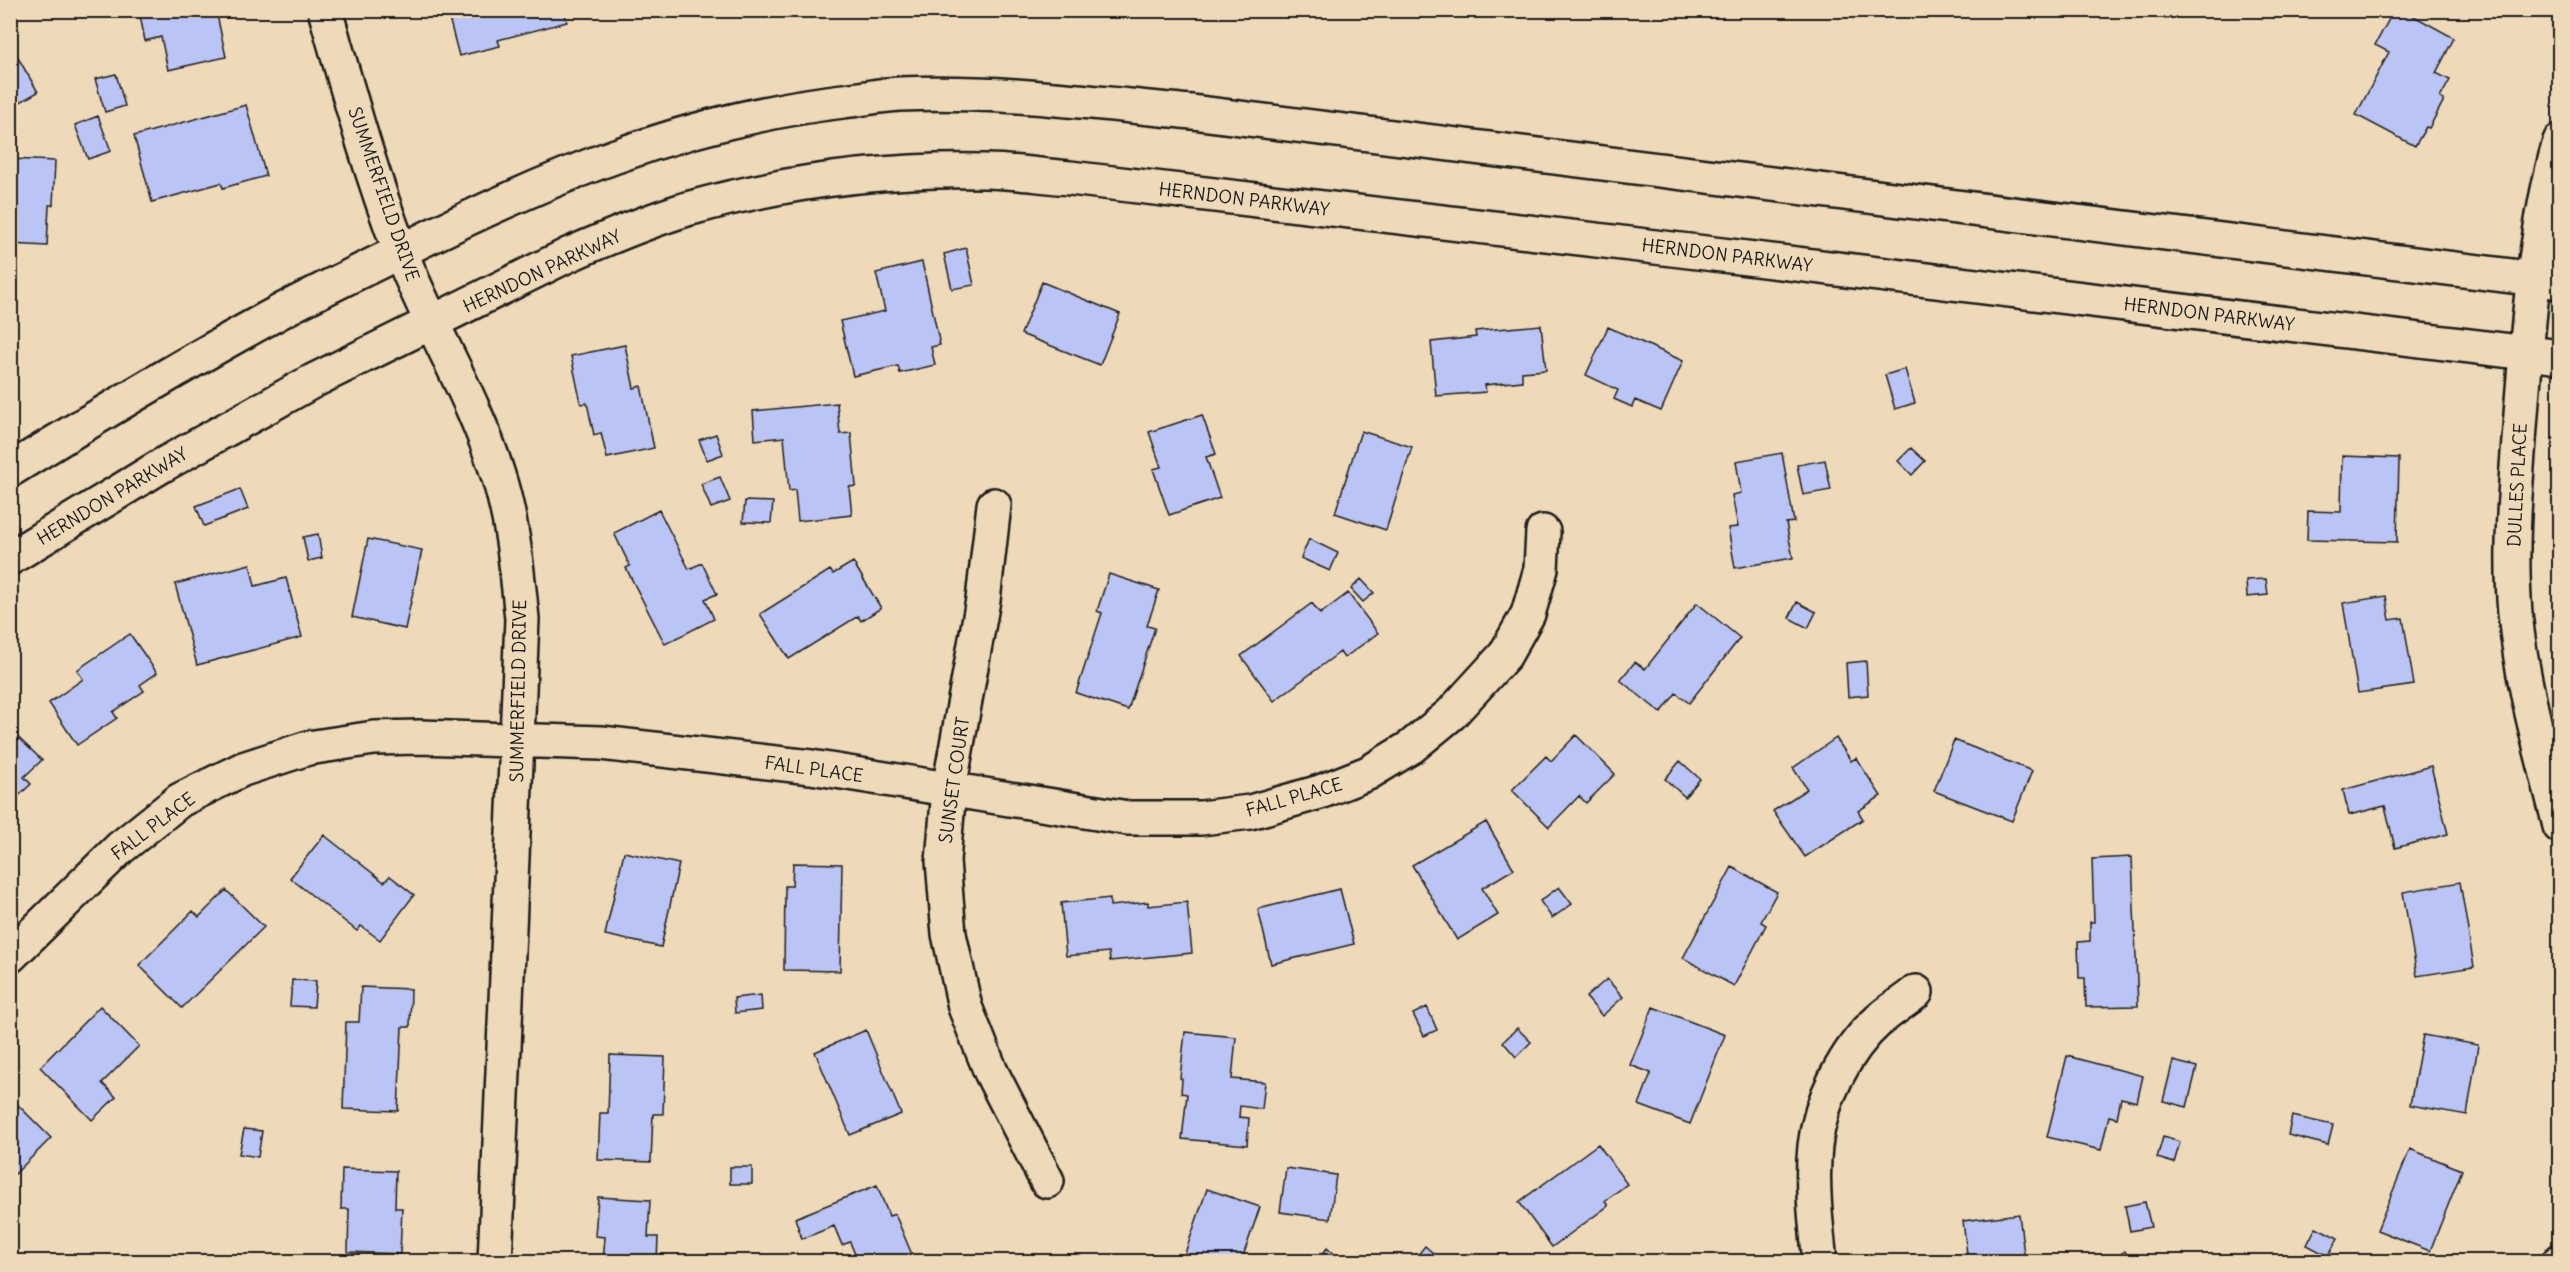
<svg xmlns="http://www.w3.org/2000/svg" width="2570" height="1272" viewBox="0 0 2570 1272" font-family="Delius,sans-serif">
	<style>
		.building { fill: #bac4f5; stroke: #1c1c1c; stroke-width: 1.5 }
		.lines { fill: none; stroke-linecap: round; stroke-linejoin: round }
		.minor-casing { stroke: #1c1c1c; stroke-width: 38 }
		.secondary-casing { stroke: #1c1c1c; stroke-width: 38 }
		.minor { stroke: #eedab8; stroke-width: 33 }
		.secondary { stroke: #eedab8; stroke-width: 33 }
		.labels { text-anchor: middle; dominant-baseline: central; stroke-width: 4.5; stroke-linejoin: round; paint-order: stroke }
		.street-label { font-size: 18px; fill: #1c1c1c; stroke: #eedab8 }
	</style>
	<rect width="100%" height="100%" fill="#eedab8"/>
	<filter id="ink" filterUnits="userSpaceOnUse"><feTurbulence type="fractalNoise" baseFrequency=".0167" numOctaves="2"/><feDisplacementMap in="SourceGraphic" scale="12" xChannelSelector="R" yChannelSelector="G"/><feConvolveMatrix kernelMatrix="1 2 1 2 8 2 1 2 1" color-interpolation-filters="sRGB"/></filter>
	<g filter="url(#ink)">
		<path class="building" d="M139,10H216L226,57L168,70L161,37L145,41Z
			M447,10H564L567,22L498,40L500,46L459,56Z
			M1681,10H1740L1681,16Z
			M2394,10H2403L2454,38L2436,73L2450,80L2440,98L2444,100L2429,128L2426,127L2415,146L2356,115L2389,52L2375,45Z
			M10,44L38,92L10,108Z
			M116,74L125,106L105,112L95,79Z
			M246,105L266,176L223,188L221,183L152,202L134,136Z
			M98,116L111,151L88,159L75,125Z
			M10,159L55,161L53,205H49L47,246L10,244Z
			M966,248L974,285L952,289L944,254Z
			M922,262L940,345L931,347L935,365L900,373L898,366L853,376L840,321L885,311L876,273Z
			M1042,282L1120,314L1100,365L1021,334Z
			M1541,325L1546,370L1522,372V381L1485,385L1486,392L1436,396L1431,342L1476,337L1475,331Z
			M1608,327L1683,361L1661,411L1635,400L1632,407L1614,399L1618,390L1586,375Z
			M625,345L634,388L641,386L654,448L607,458L601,433L594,435L587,403L581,404L571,356Z
			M1905,369L1915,403L1895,409L1885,375Z
			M837,403L840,434L851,433L856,486L849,487L852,515L798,521L795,490L789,491L784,437L755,440L753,411Z
			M1202,415L1216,454L1206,457L1220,498L1169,515L1153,469L1161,467L1149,432Z
			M1361,431L1412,447L1386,530L1335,513Z
			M716,434L723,454L707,460L699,440Z
			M1911,448L1925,461L1912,475L1898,461Z
			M1782,453L1794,522L1786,523L1793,558L1735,568L1728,528L1738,527L1732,495L1741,493L1736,461Z
			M2342,456L2399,458L2397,542L2307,540L2308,511L2341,512Z
			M1825,460L1831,490L1803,495L1797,465Z
			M720,477L730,501L711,508L701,484Z
			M240,489L248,509L204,526L196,506Z
			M745,501L773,502L771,523L743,522Z
			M659,510L689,569L702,563L717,594L705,599L714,619L665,644L626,568L630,566L614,533Z
			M318,534L322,558L308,561L303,537Z
			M368,539L422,550L405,629L352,617Z
			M1309,539L1338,553L1330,571L1301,558Z
			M853,562L881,608L861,621L858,616L789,659L760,614L830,570L833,574Z
			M250,564L255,586L286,578L302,637L197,665L175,584Z
			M1109,574L1159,590L1147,626L1155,628L1128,710L1076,693L1102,613L1097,611Z
			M1361,579L1374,593L1363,602L1351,589Z
			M2266,579L2268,595L2247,597L2246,580Z
			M1348,593L1378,633L1344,658L1340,652L1274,701L1241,656L1312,603L1320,614Z
			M2386,596L2390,620L2403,618L2414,685L2358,693L2343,603Z
			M1797,602L1816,612L1808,628L1789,618Z
			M1697,603L1740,638L1689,703L1676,693L1661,713L1620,680L1635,662L1645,669Z
			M130,634L157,673L140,685L144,691L113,712L117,718L77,745L49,703L83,679L77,670Z
			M1866,661L1868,695L1848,697L1846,663Z
			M10,730L42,760L24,777L31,784L10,804Z
			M1576,735L1615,774L1586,803L1579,796L1549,827L1512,790L1546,756L1551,761Z
			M1836,738L1851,761L1856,758L1881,796L1858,811L1863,819L1805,857L1773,811L1807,789L1793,768Z
			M1954,740L2032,771L2012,821L1934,791Z
			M1680,761L1700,779L1685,797L1665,779Z
			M2431,766L2448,834L2395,848L2385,806L2349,815L2343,790Z
			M1486,822L1514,869L1482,888L1498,915L1457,940L1412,865Z
			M324,835L384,882L390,876L414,895L380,940L361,926L357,931L290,878Z
			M624,852L679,864L661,947L605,935Z
			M2132,857L2138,1006L2086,1007L2085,978H2079L2078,942L2090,941V922H2094L2092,859Z
			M793,863L842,864L840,971L784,970L785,886H792Z
			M1732,867L1777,892L1761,922L1766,925L1734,986L1683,958Z
			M2460,882L2474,967L2417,976L2403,892Z
			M1559,887L1572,904L1552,918L1540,901Z
			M1340,889L1354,944L1271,964L1258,909Z
			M226,890L264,927L182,1008L139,965L193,911L199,917Z
			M1110,898V906L1148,902V906L1187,902L1192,953L1110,961L1109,952L1066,956L1061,903Z
			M1607,979L1623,997L1602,1016L1586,997Z
			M292,980L316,981L314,1007L290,1006Z
			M361,987L411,989L410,1027H402L398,1111L343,1109L346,1022H359Z
			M761,995L762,1010L735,1013L734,998Z
			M100,1006L139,1046L102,1083L116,1097L92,1120L40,1067Z
			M1427,1007L1437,1030L1424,1036L1413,1014Z
			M1653,1007L1725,1035L1690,1124L1639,1105L1651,1073L1630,1065Z
			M1517,1028L1531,1042L1516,1057L1503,1042Z
			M866,1030L901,1114L850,1135L815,1052Z
			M1185,1032L1236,1037L1232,1079L1265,1082L1262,1109L1240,1106L1239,1117L1249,1118L1247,1145L1182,1139L1187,1094L1181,1093L1182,1079L1180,1078Z
			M2423,1035L2478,1045L2467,1115L2410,1105Z
			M610,1055L665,1057L663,1114H653L651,1162L598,1160L600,1113H608Z
			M2067,1056L2143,1076L2137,1102L2121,1098L2117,1118L2109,1116L2101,1150L2047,1137Z
			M2173,1061L2197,1067L2187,1107L2163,1101Z
			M13,1100L51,1138L10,1179V1103Z
			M2292,1116L2333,1125L2328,1145L2288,1135Z
			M244,1129L262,1131L258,1157L239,1154Z
			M2163,1137L2180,1142L2174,1163L2157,1158Z
			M1598,1144L1627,1184L1605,1201L1608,1206L1552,1247L1519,1202Z
			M2410,1149L2462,1170L2430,1251L2377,1230Z
			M730,1167H752V1184H730Z
			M1286,1168L1336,1175L1330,1219L1280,1212Z
			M342,1169L396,1171L395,1208H402L400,1254L348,1252L349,1209H341Z
			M877,1185L889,1216L895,1214L913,1257L902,1262H858L850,1242L842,1245L834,1226L802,1239L795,1218Z
			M1207,1189L1260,1207L1241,1262H1182Z
			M598,1197L650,1200L648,1237H658L657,1262H603L605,1237L595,1236Z
			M2145,1202L2151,1227L2130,1231L2125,1206Z
			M2019,1214L2025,1262H1968L1963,1221Z
			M2316,1227L2338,1238L2328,1256L2307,1245Z
			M1425,1246L1443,1262H1412Z
			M1327,1248L1342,1262H1316Z
			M2125,1251L2131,1262H2109Z"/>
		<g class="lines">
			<defs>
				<path id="minor" d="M325,10C348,91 370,172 400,250C429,326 474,397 498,475C513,522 517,570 522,619L495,1262
					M2560,141C2536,225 2529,315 2522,401C2517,472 2509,542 2515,613C2522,686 2543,756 2560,826
					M994,505L983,600L949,789L943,861L949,934L965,1007L991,1072L1047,1181
					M10,956L120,848L180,800L243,769L308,748L374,738L420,737L601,743L811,767L1128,818H1201L1250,812L1320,792L1368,773L1411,747L1451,714L1505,655L1528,614L1541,569L1543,532
					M1820,1262C1816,1224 1811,1184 1815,1146C1820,1101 1845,1050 1879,1020C1890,1010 1904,1002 1916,992
					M2559,1262L2560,1261"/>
				<path id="secondary" d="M10,470C101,414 192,359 285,309C323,289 361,271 399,252C542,180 682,120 843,101C862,99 881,95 900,94C998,90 1095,103 1192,112L2560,282
					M10,558L161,466L313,381L568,255C607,238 647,221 687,209C782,182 885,169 984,171C1013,171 1042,176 1070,178L1689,251L2560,357"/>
			</defs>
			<use href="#minor" class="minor-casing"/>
			<use href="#secondary" class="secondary-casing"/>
			<use href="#minor" class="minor"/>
			<use href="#secondary" class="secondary"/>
		</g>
	</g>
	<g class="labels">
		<g class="street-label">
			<text transform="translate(384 194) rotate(71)">SUMMERFIELD DRIVE</text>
			<text transform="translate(1244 199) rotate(7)">HERNDON PARKWAY</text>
			<text transform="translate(1727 255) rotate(7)">HERNDON PARKWAY</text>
			<text transform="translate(542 271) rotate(-25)">HERNDON PARKWAY</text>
			<text transform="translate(2209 314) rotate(7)">HERNDON PARKWAY</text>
			<text transform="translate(2517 485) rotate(-87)">DULLES PLACE</text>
			<text transform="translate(112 496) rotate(-31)">HERNDON PARKWAY</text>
			<text transform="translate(518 691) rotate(-89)">SUMMERFIELD DRIVE</text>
			<text transform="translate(814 769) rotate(8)">FALL PLACE</text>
			<text transform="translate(954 780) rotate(-82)">SUNSET COURT</text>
			<text transform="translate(1294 797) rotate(-16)">FALL PLACE</text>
			<text transform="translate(153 826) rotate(-37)">FALL PLACE</text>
		</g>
	</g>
	<rect width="2570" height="1272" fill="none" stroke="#eedab8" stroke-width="36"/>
	<rect x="18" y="18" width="2534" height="1236" fill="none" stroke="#1c1c1c" stroke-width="2" filter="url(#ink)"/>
</svg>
